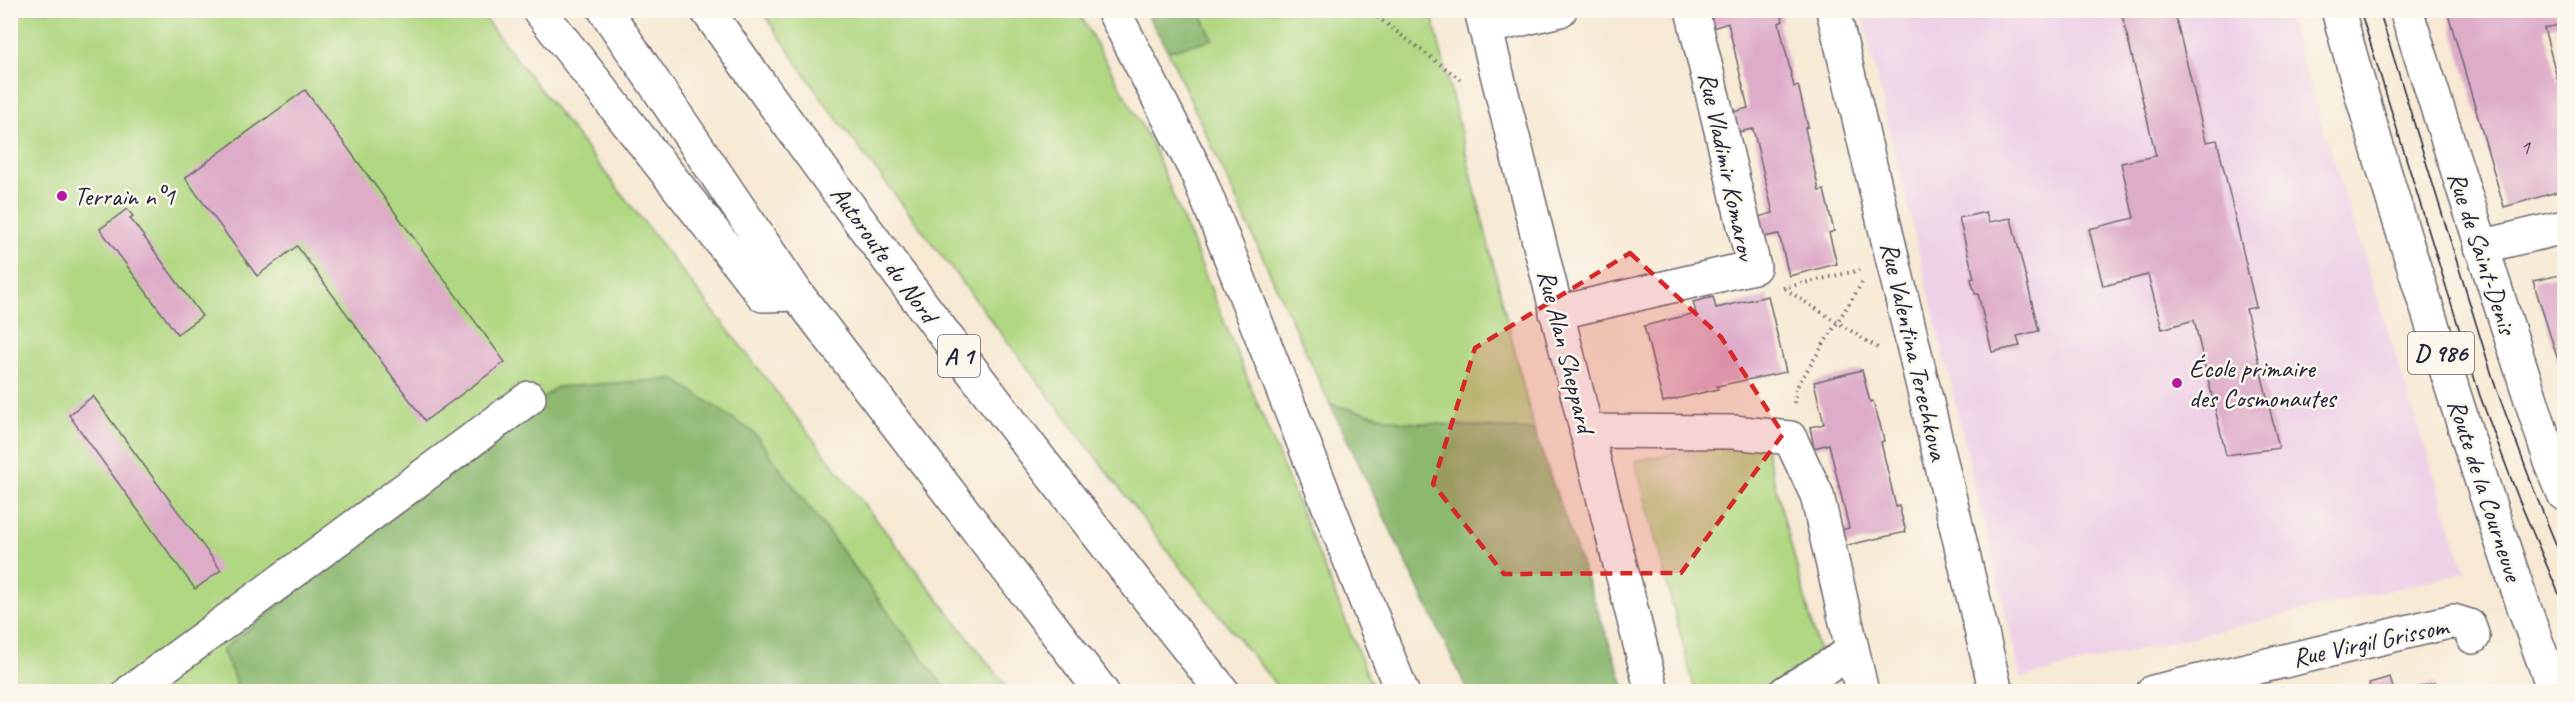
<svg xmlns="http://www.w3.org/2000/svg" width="2575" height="702" viewBox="0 0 2575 702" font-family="Caveat,sans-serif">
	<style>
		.built { fill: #eed0e7 }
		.green { fill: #b0d781; stroke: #697c5e; stroke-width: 1.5 }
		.forest { fill: #8cb86f; stroke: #576d55; stroke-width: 1.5 }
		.building { fill: #deabc9 }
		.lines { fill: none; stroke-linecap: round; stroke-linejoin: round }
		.minor-casing { stroke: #6d6870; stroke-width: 36 }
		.major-casing { stroke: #6d6870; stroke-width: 36 }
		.highway-casing { stroke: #6d6870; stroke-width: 36 }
		.path { stroke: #6d6870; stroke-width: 4; stroke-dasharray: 1.5 4.5; stroke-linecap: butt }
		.minor { stroke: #fff; stroke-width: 33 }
		.major { stroke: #fff; stroke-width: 33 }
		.highway { stroke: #fff; stroke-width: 33 }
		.tram { stroke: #22223b; stroke-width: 1.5 }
		.marked { fill: #d62828; fill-opacity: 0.2; stroke: #d62828; stroke-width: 4.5; stroke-dasharray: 12 8; stroke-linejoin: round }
		.poi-dot { fill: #b5179e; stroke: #fbf7ec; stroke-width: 2 }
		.labels { text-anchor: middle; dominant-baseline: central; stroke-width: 5; stroke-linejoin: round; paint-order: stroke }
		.number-label { font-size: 22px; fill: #51445e }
		.shield { fill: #fbf7ec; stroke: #636270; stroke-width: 1.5 }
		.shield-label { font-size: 24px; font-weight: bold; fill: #22223b }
		.street-label { font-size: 26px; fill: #22223b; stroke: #fbf7ec }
		.poi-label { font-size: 26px; fill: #22223b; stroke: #fbf7ec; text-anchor: start }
	</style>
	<rect width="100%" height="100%" fill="#fbf7ec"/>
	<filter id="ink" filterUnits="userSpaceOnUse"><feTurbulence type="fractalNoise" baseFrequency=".0167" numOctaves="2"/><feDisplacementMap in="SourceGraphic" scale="12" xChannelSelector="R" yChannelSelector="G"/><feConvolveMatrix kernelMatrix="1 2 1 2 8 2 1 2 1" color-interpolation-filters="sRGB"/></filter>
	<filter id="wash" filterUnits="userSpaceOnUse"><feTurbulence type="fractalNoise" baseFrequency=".008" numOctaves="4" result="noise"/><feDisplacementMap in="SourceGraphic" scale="24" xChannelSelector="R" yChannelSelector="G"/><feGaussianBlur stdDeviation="1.35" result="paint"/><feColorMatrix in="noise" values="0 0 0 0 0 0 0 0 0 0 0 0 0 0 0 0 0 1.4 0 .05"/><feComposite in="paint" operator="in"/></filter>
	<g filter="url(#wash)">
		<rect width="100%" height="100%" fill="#f7e9d3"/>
		<path class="built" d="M1861,11H2286L2465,572L2021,678Z"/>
		<path class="green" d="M10,11H479L1010,691H947L753,432L905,691H11Z
			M762,11H1078L1153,146L1374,691H1281L1176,562L824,102Z
			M1199,11H1431L1534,430L1403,422L1330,404L1168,51L1212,39Z
			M1762,435L1820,655L1761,691H1695L1635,461Z"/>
		<path class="forest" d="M1145,11H1199L1213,39L1168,51Z
			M674,379L753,432L947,691H240L222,650L557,387Z
			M1330,404L1403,422L1534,430L1626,691H1468Z"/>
		<g id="blocks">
			<path class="building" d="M1709,10H1780L1783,21L1779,23L1794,87L1798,85L1808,127L1805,128L1819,191L1824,190L1834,231L1829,233L1837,264L1789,276L1779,234L1764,237L1758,217L1773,213L1753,129L1738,132L1733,112L1748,108L1728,23L1713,28Z
				M2121,10H2174L2206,142L2217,140L2256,307L2246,309L2279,448L2226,455L2194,320L2162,329L2148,275L2103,286L2089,229L2134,218L2121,163L2156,156Z
				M2447,10H2564V24L2544,28L2564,104V190L2504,207Z
				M305,90L505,362L425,421L297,246L257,276L185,178Z
				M127,209L133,216L130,218L202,316L177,334L100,229Z
				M1986,212L1989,222L2011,218L2039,331L2017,336L2020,346L1992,352L1978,294H1975L1971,279L1974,278L1959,218Z
				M2564,274V379L2533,281Z
				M1768,296L1786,372L1717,386L1718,389L1663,402L1644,326L1696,313L1693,302L1713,297L1716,308Z
				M1862,370L1870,402L1873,401L1880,424L1884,441L1881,442L1896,507L1899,506L1906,532L1839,547L1835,532L1849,528L1829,444L1814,448L1810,427L1824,424L1814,382Z
				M93,396L221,570L195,589L69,415Z
				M2390,677L2394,692H2371L2369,683Z
				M2435,683L2437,692H2404V691Z"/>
		</g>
	</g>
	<g filter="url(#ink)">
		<use href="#blocks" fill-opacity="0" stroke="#6d6870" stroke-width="1.5"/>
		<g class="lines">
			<defs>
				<path id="minor" d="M1481,10L1652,692
					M1833,10L1996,692
					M1485,28L1560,10
					M2480,247L2564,227
					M1556,313L1754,267L1692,10
					M1586,431L1733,432L1790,438L1817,495L1862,692
					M130,692L529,398
					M1786,692L1852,652
					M2153,692L2453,621L2469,626L2473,637"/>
				<path id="major" d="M2338,10C2371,132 2409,252 2447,372C2481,480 2515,587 2555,692
					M2406,10L2551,462L2564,494"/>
				<path id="highway" d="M539,10L763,295L797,294
					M605,10L797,294L1102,692
					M707,10C872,243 1044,469 1223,692
					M1113,10L1198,175L1402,692"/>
			</defs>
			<use href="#minor" class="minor-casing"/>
			<use href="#major" class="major-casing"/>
			<use href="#highway" class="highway-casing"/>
			<path class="path" d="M1368,10L1461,80
				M1783,288L1860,270
				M1785,289L1878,348
				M1794,403L1796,388L1862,283"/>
			<use href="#minor" class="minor"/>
			<use href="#major" class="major"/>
			<use href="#highway" class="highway"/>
			<path class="tram" d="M2360,10L2480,396L2519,500L2564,606
				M2379,10L2496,388L2537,498L2564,564"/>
		</g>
	</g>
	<path class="marked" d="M1630,253L1721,337L1783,434L1681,573L1504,574L1433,484L1475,348Z"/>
	<g class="poi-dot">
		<circle cx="62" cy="196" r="6"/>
		<circle cx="2177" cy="383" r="6"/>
	</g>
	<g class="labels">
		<g class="number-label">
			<text x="2525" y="147">1</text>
		</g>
		<g class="shield">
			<rect x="2408" y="332" width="66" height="42" rx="4.5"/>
			<rect x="938" y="335" width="42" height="42" rx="4.5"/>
		</g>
		<g class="shield-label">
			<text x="2441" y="353">D 986</text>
			<text x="959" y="356">A 1</text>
		</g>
		<g class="street-label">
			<text transform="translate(1727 166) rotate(78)">Rue Vladimir Komarov</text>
			<text transform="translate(2482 253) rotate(72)">Rue de Saint-Denis</text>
			<text transform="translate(884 254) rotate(54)">Autoroute du Nord</text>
			<text transform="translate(1566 351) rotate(76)">Rue Alan Sheppard</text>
			<text transform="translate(1914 351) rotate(77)">Rue Valentina Terechkova</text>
			<text transform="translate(2485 490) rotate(72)">Route de la Courneuve</text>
			<text transform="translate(2370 642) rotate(-12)">Rue Virgil Grissom</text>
		</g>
		<g class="poi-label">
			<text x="74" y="196">Terrain n°1</text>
			<text x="2189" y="368">École primaire<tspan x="2189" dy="30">des Cosmonautes</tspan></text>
		</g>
	</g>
	<rect width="2575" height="702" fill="none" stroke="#fbf7ec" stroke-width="36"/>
</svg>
